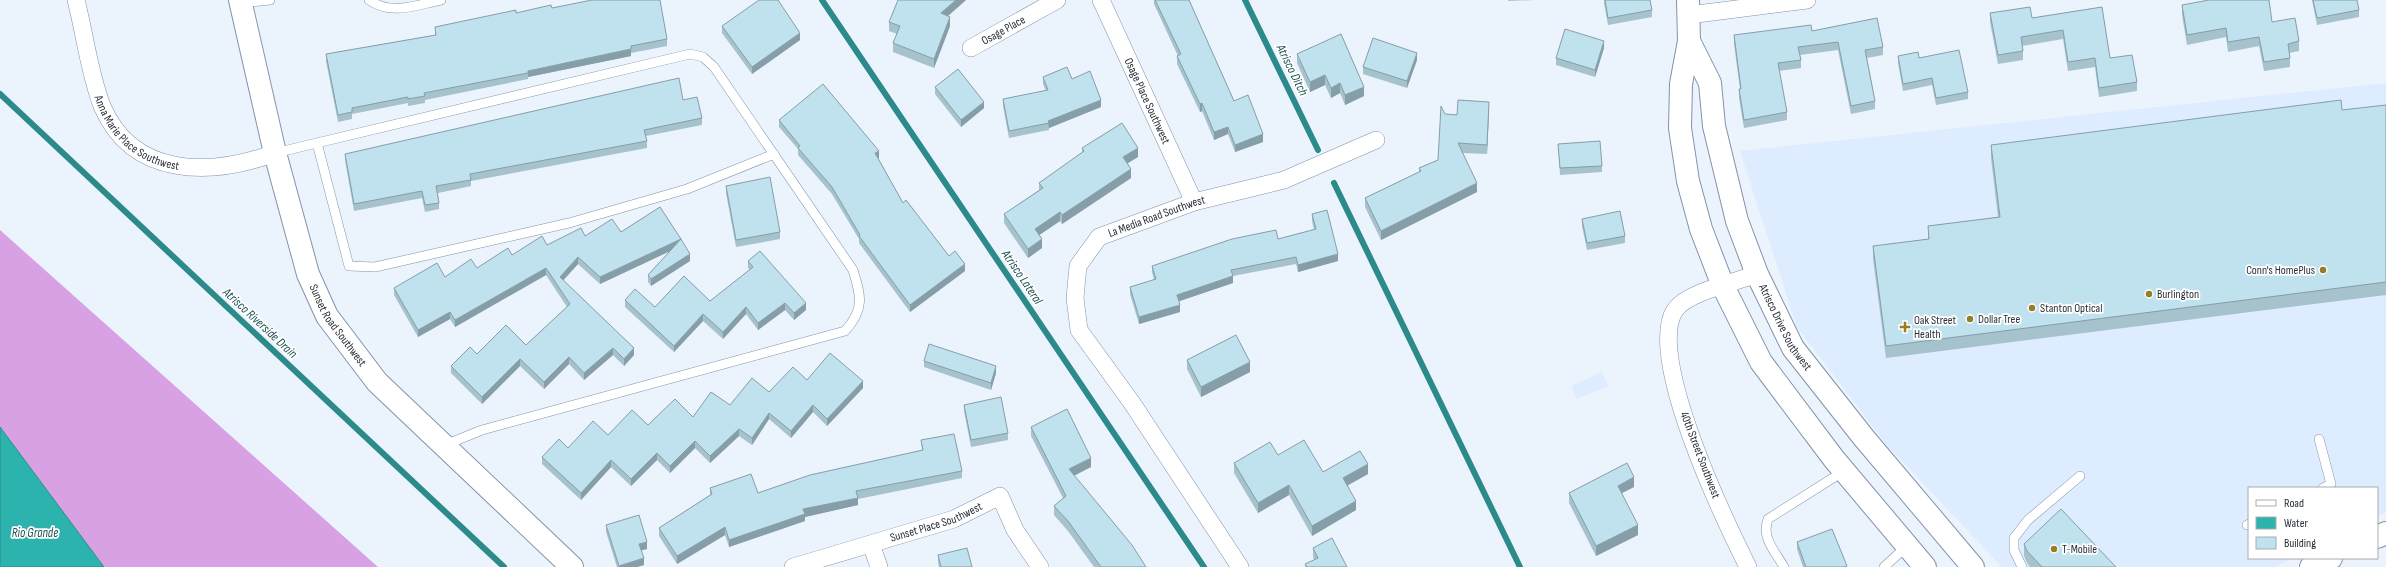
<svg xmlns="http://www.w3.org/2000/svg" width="2386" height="567" viewBox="0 0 2386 567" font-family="'Sofia Sans Condensed',sans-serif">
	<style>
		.built { fill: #deecff }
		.forest { fill: #d7a1e4 }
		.water { fill: #2db3ad; stroke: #2c8b8a }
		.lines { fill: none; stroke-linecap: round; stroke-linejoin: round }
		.stream { stroke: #2c8b8a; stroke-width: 6 }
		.lane-casing { stroke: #8293a9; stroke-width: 10 }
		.street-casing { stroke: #8293a9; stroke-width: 18 }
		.secondary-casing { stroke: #8293a9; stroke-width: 24 }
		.primary-casing { stroke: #8293a9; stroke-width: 24 }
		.lane { stroke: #fff; stroke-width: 9 }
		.street { stroke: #fff; stroke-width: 17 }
		.secondary { stroke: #fff; stroke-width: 22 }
		.primary { stroke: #fff; stroke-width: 22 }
		.wall { fill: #a5c2cd }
		.shaded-wall { fill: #869ea7 }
		.building { fill: #c0e1ee; stroke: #869ea7 }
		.poi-dot { fill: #967e26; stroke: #fff; stroke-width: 1.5 }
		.labels { text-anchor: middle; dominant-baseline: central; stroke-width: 3.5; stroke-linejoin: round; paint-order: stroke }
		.street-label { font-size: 12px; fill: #282f38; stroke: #fff }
		.poi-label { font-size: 12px; fill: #282f38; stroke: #fff; text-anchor: start }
		.water-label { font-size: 13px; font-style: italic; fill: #1e5351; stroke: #fff }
	</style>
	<rect width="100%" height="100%" fill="#ebf3fd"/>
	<path class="built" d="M2386,83V512L2377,516V488H2249V558H2293L2275,567H2002L1886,444L1797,327L1740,151Z
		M1602,372L1608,386L1577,399L1571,386Z"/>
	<path class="forest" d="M0,230L378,567H104L0,427Z"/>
	<path class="water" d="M0,427L104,567H0Z"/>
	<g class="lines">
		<path class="stream" d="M822,0L1204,567
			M1245,0L1318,150
			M0,94L504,567
			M1334,183L1520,567"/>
		<defs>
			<path id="lane" d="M369,0C392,16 416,5 441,0
				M241,3L270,0
				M317,143L349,266L375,267L569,223L687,189L774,154
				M275,153L690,54L703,57L714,67L853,270C861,296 865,309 845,331L482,430L445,445
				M2319,439L2331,484L2323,488
				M2247,525L2249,524
				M1784,567C1775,551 1761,538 1768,519L1844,471
				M1884,567L1907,546
				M2022,567L2014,550V538L2028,520L2080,476"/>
			<g id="street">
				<path id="s1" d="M76,0C85,35 89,72 102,106C133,179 212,176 275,153"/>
				<path id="s2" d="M1101,0L1194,202"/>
				<path d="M1689,15L1807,0"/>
				<path id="s3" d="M971,48L1057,0"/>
				<path d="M871,544L879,567"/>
				<path id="s4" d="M793,567L954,519L1000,496L1015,530L1040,567"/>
				<path id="s5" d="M1240,567L1132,403L1079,330L1075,298L1078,266L1099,237L1194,202L1284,180L1376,140"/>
				<path d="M1748,567C1725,521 1645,355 1675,310C1687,292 1736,282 1757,274"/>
			</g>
			<g id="secondary">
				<path id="s6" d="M240,0L275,153L308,274L327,316L377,382L572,567"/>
				<path d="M1688,0L1689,41L1681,84L1680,128L1688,181L1701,229L1723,286L1761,362L1834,459L1925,567"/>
				<path id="s7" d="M1689,41L1710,83L1714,126L1737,221L1757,274L1793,348L1864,438L1973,567"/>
			</g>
			<path id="primary" d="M2377,537L2386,533
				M2311,567L2331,558"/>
		</defs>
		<use href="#lane" class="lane-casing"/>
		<use href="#street" class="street-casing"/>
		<use href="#secondary" class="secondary-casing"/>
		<use href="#primary" class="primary-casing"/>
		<use href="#lane" class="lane"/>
		<use href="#street" class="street"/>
		<use href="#secondary" class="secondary"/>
		<use href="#primary" class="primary"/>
	</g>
	<path class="wall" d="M898,0H966L948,16L950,26L934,68L893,52V43L897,34L889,31V22Z
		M1154,0H1189L1234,101L1263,142L1235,152L1228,134L1214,140L1202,111L1200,112L1177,64V56H1178L1154,4Z
		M1508,0H1535L1508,1Z
		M1604,0H1650L1652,10V17L1608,25L1604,3Z
		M2312,0H2357L2359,10V17L2317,25Z
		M2182,5L2272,22L2299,41V51L2289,53L2290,58V67L2264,71L2259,46L2228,52L2226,37L2187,45L2182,15Z
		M2102,7L2110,58L2137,82V91L2099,97L2095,67L2068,71L2063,39L2022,46L2023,51V60L1998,64L1990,22V13L2032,18Z
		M552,8L667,39V46L631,53V56L528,77V79L425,100V103L408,106V103L352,114V119L338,122L326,61V54L435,35V27L516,13Z
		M722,26L800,40L752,74L722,33Z
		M1812,31L1883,47V55L1867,58L1875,101V109L1851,114L1838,50L1800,55L1801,60V68L1779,71L1787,112V120L1744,128L1739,98V89H1740L1734,44V35Z
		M1604,48L1595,77L1556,65V58Z
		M1297,54L1364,96L1345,105L1340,93L1331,98L1325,85L1310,92L1297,63Z
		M1898,56L1919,58L1968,92V99L1936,105L1932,85L1903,91L1898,63Z
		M1417,60L1407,88L1363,74V67Z
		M1043,77L1072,79L1101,107L1049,128V130L1009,138L1003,106V99L1046,91L1043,84Z
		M935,87L984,108L961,127L935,94Z
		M683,100L702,118V125L646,136L647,141V148L471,181V186L438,193L439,203V209L425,212L422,198L354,211L345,160V154Z
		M2386,105V295L1886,358L1873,259V246L1928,239V226L1998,217L1991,158V145L2342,110Z
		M1489,111L1487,154L1463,153L1477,192L1381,240L1365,207V198L1419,172V168L1438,160L1445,114L1457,115Z
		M779,120L879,158H878L903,203L949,256L965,271L910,312L859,243V239L832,194L798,155V149L779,127Z
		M1558,144L1602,166V172L1560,175Z
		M1082,148L1138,157L1128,163L1131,178L1062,224L1060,221L1039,235L1042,248L1028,258L1004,223V214L1039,190V183L1082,153Z
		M726,186L780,232V239L736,247L726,193Z
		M660,207L690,261L651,286L648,282V275L670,251L600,284L578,264L563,280L634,355L624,366L613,355L584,380L569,364L544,389L520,366L482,404L451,373V366L477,354L526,345L567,307L546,275L455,327L450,319L418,337L394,295V288L445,277L477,268L512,255L547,245L621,232Z
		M1312,214L1338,261L1298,272L1296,264L1233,276V283L1179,301L1180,312L1139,324L1130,294V287L1154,280L1152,272V266L1278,239L1314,230L1312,221Z
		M1582,219L1625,236V243L1587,250L1582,226Z
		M748,261L806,310L794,320L785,310L758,330L746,314L723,339L703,321L674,352L625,307V300L655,307L710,301L750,270L748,268Z
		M1187,360L1250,372L1201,397L1187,369Z
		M924,361L996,373L991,390L924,367Z
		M807,380L863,388L827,426L813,412L791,438L769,419L752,445L739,436L710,463L695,448L670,473L657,460L631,486L611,467L581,500L542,464V457L568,448L608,435L648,425L693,417Z
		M964,405L1008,433V440L971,447L964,411Z
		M1031,427L1091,467L1074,476L1146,567H1094L1068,531L1054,515V506L1063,498L1031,436Z
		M921,440L962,471V478L858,499V505L805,517V521L729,547L725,535L677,564L659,536V528L710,495V488L758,493L922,450Z
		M1278,455L1323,472L1368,474L1348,485L1356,510L1312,536L1289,495L1258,513L1234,473V463Z
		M1634,487L1622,493L1638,535L1596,556L1569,503V493Z
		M606,525L647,549L641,550L644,565L637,567H617L606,532Z
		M1797,542L1847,567H1803L1797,549Z
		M2024,544L2116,567H2030L2027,563L2024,556Z
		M1313,548L1347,567H1305V564L1314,560L1313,557Z
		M938,555L972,567H939L938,562Z"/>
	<path class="shaded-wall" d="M956,0H966L941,22V13Z
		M950,17V26L934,68V59Z
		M800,33V40L752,74V67Z
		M1604,41V48L1595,77V70Z
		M631,49V56L528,77V71Z
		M1417,53V60L1407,88V81Z
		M1325,75V85L1310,92V82Z
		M1340,83V93L1331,98V88Z
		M1364,87V96L1345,105V95Z
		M1101,100V107L1049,128L1048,121Z
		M984,102V108L961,127V120Z
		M1489,102V111L1487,154V145Z
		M1202,103V111L1200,112V104Z
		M1228,127V134L1214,140V132Z
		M1263,134V142L1235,152V145Z
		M1138,148V157L1123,166V157Z
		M879,151V158L875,160V153Z
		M1131,169V178L1062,224V215Z
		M1477,183V192L1381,240V231Z
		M1060,212V221L1035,238V229Z
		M681,239V246L600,284V277Z
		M1042,239V248L1028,258V249Z
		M690,254V261L651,286V279Z
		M1338,254V261L1298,272V265Z
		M578,257V264L560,284V277Z
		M965,264V271L910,312V305Z
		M546,268V275L455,327V320Z
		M1233,276V283L1177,302V295Z
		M785,303V310L758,330V323Z
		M806,303V310L794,320V313Z
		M1180,305V312L1139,324V317Z
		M746,307V314L723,339V332Z
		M450,312V319L418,337V330Z
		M703,314V321L674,352V346Z
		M613,348V355L584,380V373Z
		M634,348V355L624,366V359Z
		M569,357V364L544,389V382Z
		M520,359V366L482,404V397Z
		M1250,362V372L1201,397V387Z
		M996,366V373L991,390V383Z
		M863,381V388L827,426V419Z
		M813,405V412L791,438V431Z
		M769,413V419L752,445V438Z
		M739,429V436L710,463V456Z
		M695,441V448L670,473V466Z
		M657,453V460L631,486V479Z
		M1091,458V467L1069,478V469Z
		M611,460V467L581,500V493Z
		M1368,464V474L1343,488V478Z
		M1634,477V487L1618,495V486Z
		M1289,485V495L1258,513V503Z
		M858,498V505L805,517V521L729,547V540L803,509Z
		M1356,501V510L1312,536V526Z
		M1638,525V535L1596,556V546Z
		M725,527V535L677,564V556Z
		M647,542V549L639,551V544Z
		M644,558V565L637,567H619V566Z"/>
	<path class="building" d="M592,0H660L667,39L631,46V49L528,71V73L424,93L425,96L408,99V97L352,108V112L338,115L326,54L436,35L435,27L516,10V13L551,5L552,8Z
		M759,0H778L800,33L752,67L722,26Z
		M898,0H956L941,13L950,17L934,59L893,43L900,26L889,22Z
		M1155,0H1189L1234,101L1248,95L1263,134L1235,145L1228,127L1214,132L1202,103L1200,104L1177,56L1181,54Z
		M1605,0H1650L1652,10L1608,18Z
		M2209,0H2269L2272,22L2295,18L2299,41L2288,44L2290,58L2264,62L2259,37L2228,42L2226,28L2187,35L2182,5Z
		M2313,0H2357L2359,10L2317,18Z
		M2030,7L2032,18L2102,7L2110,58L2132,55L2137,82L2099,88L2095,58L2068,62L2063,30L2021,37L2023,51L1998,55L1990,13Z
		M1877,18L1883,47L1865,50L1875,101L1851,106L1838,42L1798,47L1801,60L1778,63L1787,112L1744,120L1739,89H1741L1734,35L1811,25L1812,31Z
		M1565,29L1604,41L1595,70L1556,58Z
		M1341,34L1364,87L1345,95L1340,83L1331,88L1325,75L1310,82L1297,54Z
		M1373,38L1417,53L1407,81L1363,67Z
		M1959,50L1968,92L1936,98L1932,78L1903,84L1898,56L1918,52L1919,58Z
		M1067,67L1072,79L1090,71L1101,100L1048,121L1049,123L1009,131L1003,99L1048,90L1043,77Z
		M958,69L984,102L961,120L935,87Z
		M679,78L683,100L697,97L702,118L644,130L647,141L470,174L471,180L436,186L439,203L425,205L422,191L354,204L345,154Z
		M823,84L879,151L875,153L903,203L906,200L949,256L955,251L965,264L910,305L859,236L860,235L832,187L798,148L800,146L779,120Z
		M1458,100L1489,102L1487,145L1458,143L1477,183L1381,231L1365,198L1421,171L1419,168L1438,160L1441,106L1445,114L1457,115Z
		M2341,100L2342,110L2386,105V282L1886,346L1873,246L1929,239L1928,226L2000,217L1991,145Z
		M1122,123L1138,148L1123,157L1131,169L1062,215L1060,212L1035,229L1042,239L1028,249L1004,214L1043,188L1039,183L1084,151L1082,148Z
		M1600,141L1602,166L1560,168L1558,144Z
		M770,177L780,232L736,240L726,186Z
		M660,207L681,239L600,277L578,257L560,277L634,348L624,359L613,348L584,373L569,357L544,382L520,359L482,397L451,366L470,347L477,354L506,325L526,345L570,304L546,268L455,320L450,312L418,330L394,288L437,263L445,277L471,259L477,268L508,248L512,255L542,236L547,245L581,228L585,236L612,219L621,232Z
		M1327,210L1338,254L1298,265L1296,257L1231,270L1233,276L1177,295L1180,305L1139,317L1130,287L1156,279L1152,266L1232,239L1276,230L1278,239L1316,229L1312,214Z
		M1620,211L1625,236L1587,243L1582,219Z
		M681,239L690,254L651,279L648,275Z
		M760,251L806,303L794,313L785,303L758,323L746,307L723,332L703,314L674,346L625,300L635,289L655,307L684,276L710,301L753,267L748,261Z
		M1236,335L1250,362L1201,387L1187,360Z
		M929,344L996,366L991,383L924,361Z
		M830,353L863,381L827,419L813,405L791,431L769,413L752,438L739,429L710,456L695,441L670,466L657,453L631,479L611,460L581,493L542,457L559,439L568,448L593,421L608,435L632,410L648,425L675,399L693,417L711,392L730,405L752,378L769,392L793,367L807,380Z
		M1001,397L1008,433L971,440L964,405Z
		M1067,409L1091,458L1069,469L1132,545L1146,567H1101L1068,521L1054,506L1066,496L1031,427Z
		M954,434L962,471L856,491L858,498L803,509L805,514L729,540L725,527L677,556L659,528L712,494L710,488L751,474L758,493L810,475L923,450L921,440Z
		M1304,440L1323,472L1360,451L1368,464L1343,478L1356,501L1312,526L1289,485L1258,503L1234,463L1270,442L1278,455Z
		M1627,463L1634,477L1618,486L1638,525L1596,546L1569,493Z
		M2061,509L2116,567H2042L2027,551L2024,544Z
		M639,515L647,542L639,544L644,558L619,566L606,525Z
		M1832,529L1847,566L1844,567H1806L1797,542Z
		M1332,538L1347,567H1307L1305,564L1318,558L1313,548Z
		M967,548L972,567H941L938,555Z"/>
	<g class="poi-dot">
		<circle cx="2323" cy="270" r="4"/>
		<circle cx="2149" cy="294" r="4"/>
		<circle cx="2032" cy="308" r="4"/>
		<circle cx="1970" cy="319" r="4"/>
		<path d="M1903 321h4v4h4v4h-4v4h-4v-4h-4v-4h4z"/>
		<circle cx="2054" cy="549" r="4"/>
	</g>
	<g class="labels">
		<g class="street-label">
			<text stroke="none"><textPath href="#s3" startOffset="37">Osage Place</textPath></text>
			<text stroke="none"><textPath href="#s2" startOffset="111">Osage Place Southwest</textPath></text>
			<text stroke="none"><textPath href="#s1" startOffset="155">Anna Marie Place Southwest</textPath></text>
			<text stroke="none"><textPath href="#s5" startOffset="448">La Media Road Southwest</textPath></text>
			<text stroke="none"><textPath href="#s6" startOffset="342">Sunset Road Southwest</textPath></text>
			<text stroke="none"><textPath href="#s7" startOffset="305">Atrisco Drive Southwest</textPath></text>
			<text transform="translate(1700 455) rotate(69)">40th Street Southwest</text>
			<text stroke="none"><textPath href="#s4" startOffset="150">Sunset Place Southwest</textPath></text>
		</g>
		<g class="poi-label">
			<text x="2315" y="270" text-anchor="end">Conn's HomePlus</text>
			<text x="2157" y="294">Burlington</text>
			<text x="2040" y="308">Stanton Optical</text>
			<text x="1978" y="319">Dollar Tree</text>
			<text x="1914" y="320">Oak Street<tspan x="1914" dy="14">Health</tspan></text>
			<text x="2062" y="549">T-Mobile</text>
		</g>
		<g class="water-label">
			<text transform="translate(1292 70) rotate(64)">Atrisco Ditch</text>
			<text transform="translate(1022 277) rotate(56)">Atrisco Lateral</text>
			<text transform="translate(260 323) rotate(43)">Atrisco Riverside Drain</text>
			<text x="35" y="533">Rio Grande</text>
		</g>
	</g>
	<rect x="2248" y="487" width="130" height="72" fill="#ffffff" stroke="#a9acaf"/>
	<rect x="2256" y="500" width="20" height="6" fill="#ffffff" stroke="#a9acaf"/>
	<text x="2284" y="507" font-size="12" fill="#282f38">Road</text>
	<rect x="2256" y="517" width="20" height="12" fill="#2db3ad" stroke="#a9acaf"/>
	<text x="2284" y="527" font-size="12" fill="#282f38">Water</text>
	<rect x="2256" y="537" width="20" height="12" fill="#c0e1ee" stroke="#a9acaf"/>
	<text x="2284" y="547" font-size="12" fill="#282f38">Building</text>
</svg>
